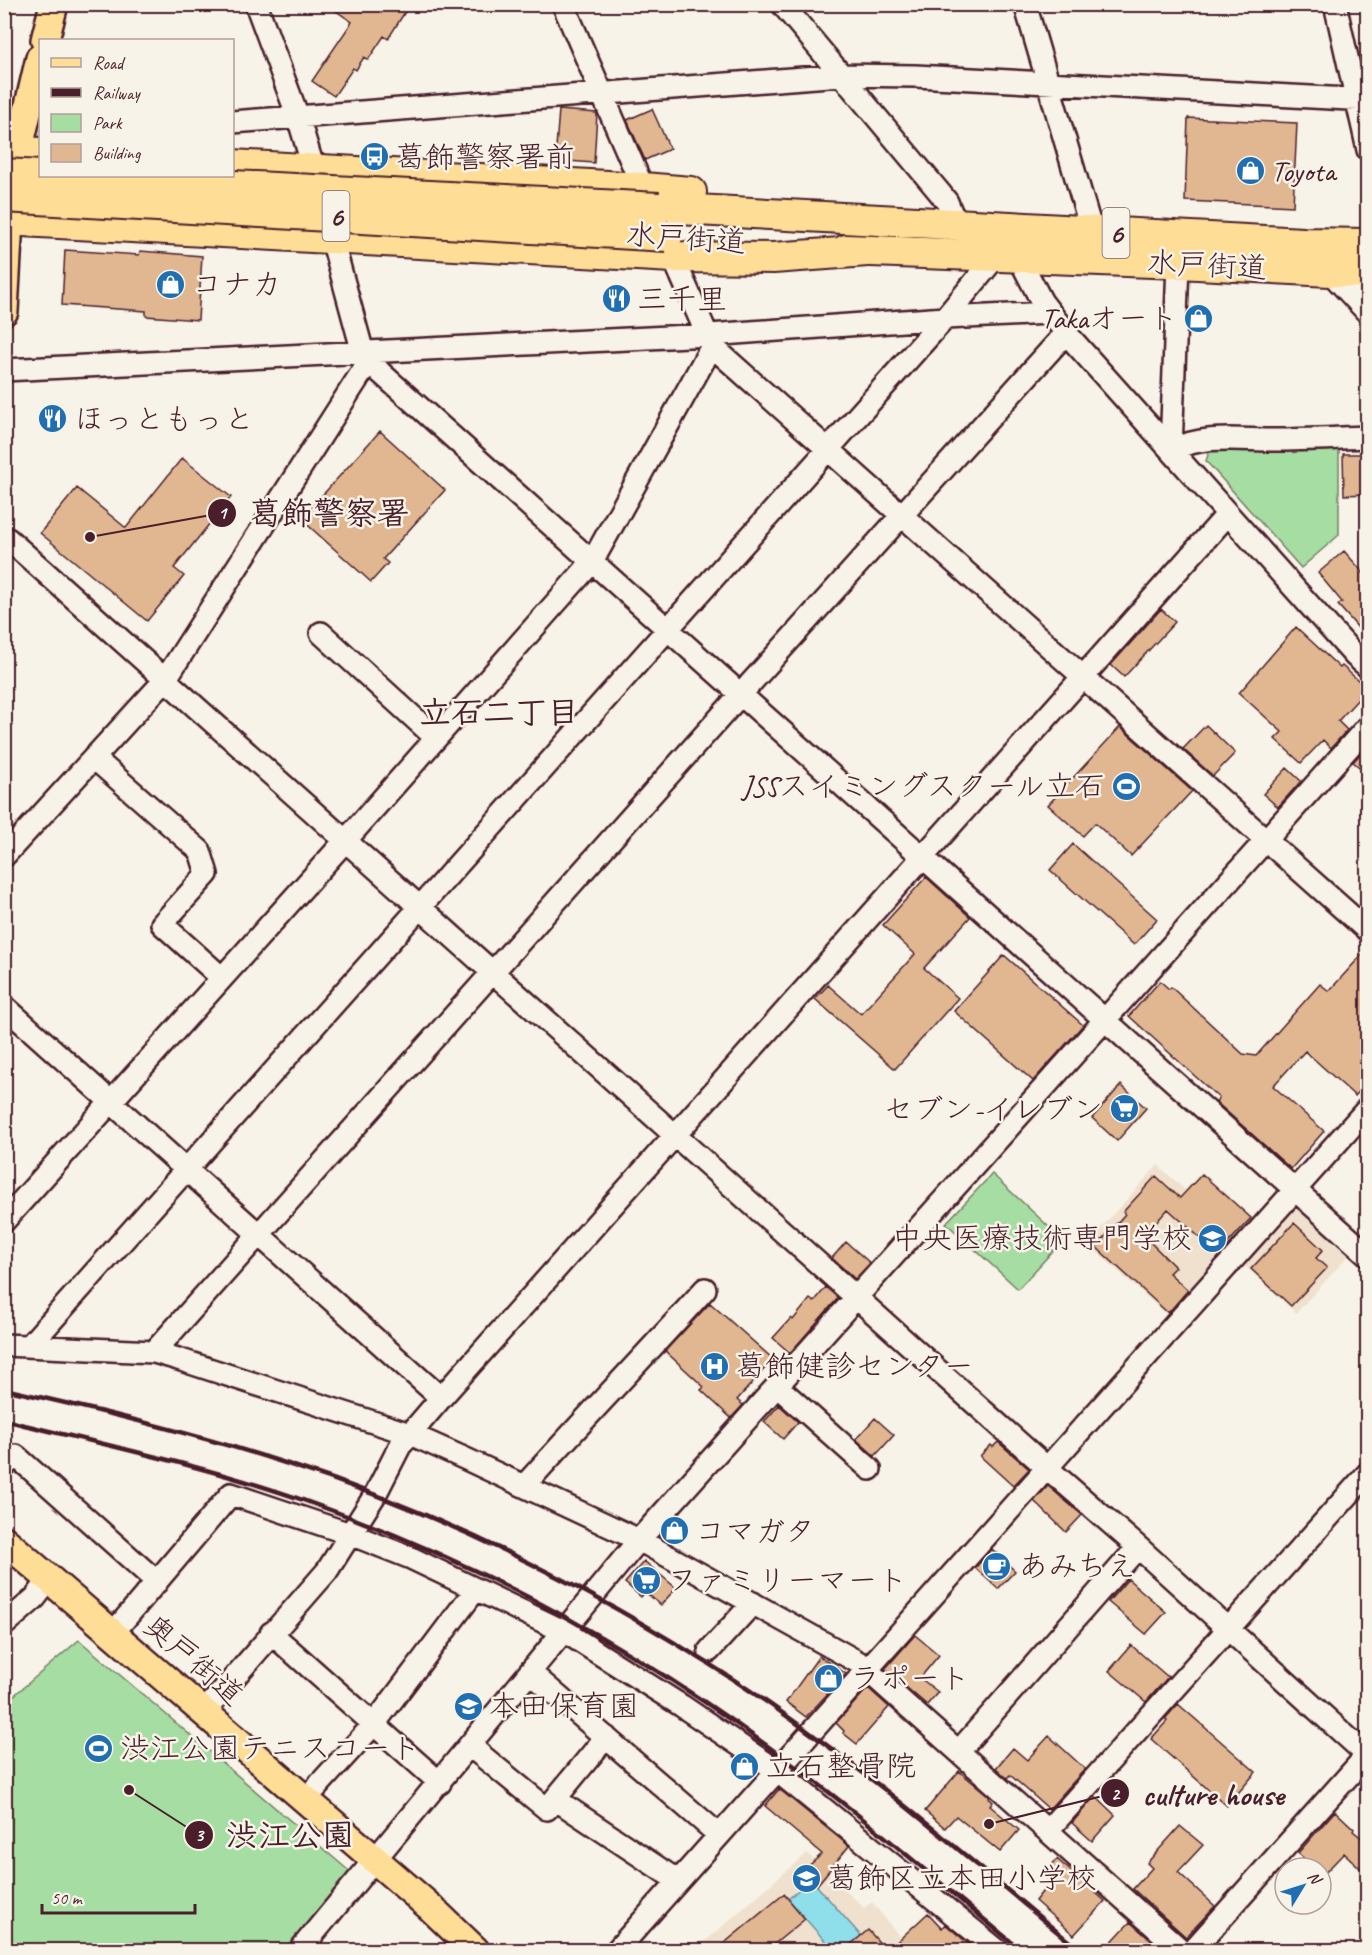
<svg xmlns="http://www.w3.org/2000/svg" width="1372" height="1955" viewBox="0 0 1372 1955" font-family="Caveat,'Klee One',sans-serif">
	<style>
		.built { fill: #f0e1ce }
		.green { fill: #a5dda2; stroke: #787e66; stroke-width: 1.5 }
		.water { fill: #8fdfeb; stroke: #73929e; stroke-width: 1.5 }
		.building { fill: #e1b792; stroke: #4a1f2b; stroke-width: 1.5 }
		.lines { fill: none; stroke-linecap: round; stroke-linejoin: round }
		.minor-casing { stroke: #4a1f2b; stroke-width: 26 }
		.major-casing { stroke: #4a1f2b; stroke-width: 32 }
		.highway-casing { stroke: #4a1f2b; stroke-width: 34 }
		.minor { stroke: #f7f3e8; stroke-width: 21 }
		.major { stroke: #fedd96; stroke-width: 27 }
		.highway { stroke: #fedd96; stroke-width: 30 }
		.rail { stroke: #4a1f2b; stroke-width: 4.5 }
		.highway-bridge-casing { stroke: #4a1f2b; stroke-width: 34; stroke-linecap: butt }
		.highway-bridge { stroke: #fedd96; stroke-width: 30 }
		.labels { text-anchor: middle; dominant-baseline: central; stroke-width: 5; stroke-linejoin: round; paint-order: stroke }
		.shield { fill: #f7f3e8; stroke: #7e5f64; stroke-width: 1.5 }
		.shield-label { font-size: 28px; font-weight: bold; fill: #4a1f2b }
		.poi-label { font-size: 30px; fill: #4a1f2b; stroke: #f7f3e8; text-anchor: start }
		.street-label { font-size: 30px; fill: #4a1f2b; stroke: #f7f3e8 }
		.neighbourhood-label { font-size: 32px; font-weight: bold; fill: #4a1f2b; stroke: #f7f3e8 }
		.leader { fill: none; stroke: #4a1f2b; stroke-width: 2 }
		.callout-dot { fill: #4a1f2b; stroke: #f7f3e8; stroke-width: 2 }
		.mark-label { font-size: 18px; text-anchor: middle; font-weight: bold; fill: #fff }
		.callout-label { font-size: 32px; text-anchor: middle; font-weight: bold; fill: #4a1f2b; stroke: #f7f3e8; stroke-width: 5; stroke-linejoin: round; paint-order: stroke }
	</style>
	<rect width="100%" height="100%" fill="#f7f3e8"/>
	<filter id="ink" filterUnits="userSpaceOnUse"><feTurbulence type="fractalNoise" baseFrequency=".0167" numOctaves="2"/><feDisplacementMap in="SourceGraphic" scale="12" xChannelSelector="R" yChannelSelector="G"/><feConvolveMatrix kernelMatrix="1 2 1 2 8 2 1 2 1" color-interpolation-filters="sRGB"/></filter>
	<g filter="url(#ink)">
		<path class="built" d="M1158,1165L1185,1190L1202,1172L1270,1234L1297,1204L1351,1253L1296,1313L1230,1252L1170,1318L1087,1243Z
			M807,1853L864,1908L872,1902L910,1950H695Z"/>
		<path class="green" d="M1210,449L1339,450V535L1301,568L1206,461Z
			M992,1174L1063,1240L1018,1289L946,1223Z
			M79,1640L355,1876L291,1950H5V1703Z"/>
		<path class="water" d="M811,1879L861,1936L844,1950H833L788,1899Z"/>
		<path class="building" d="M326,4H410L388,39L384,36L368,60L364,57L356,70L353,68L334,96L312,81L352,22Z
			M652,109L670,149L645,160L627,120Z
			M559,110L597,113L594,163L555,160Z
			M1188,118L1297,123L1293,206L1185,201Z
			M65,250L139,255L140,251L202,256L198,320L146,316V311L62,305Z
			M380,431L445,490L383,559L388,563L371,582L301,519Z
			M1343,454H1368V494L1344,495Z
			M182,458L231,497L174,568L184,576L147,621L40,533L77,488L126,528Z
			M1344,551L1368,578V639L1338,605L1342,602L1318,573Z
			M1161,609L1175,622L1124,677L1111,665Z
			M1296,627L1340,668L1342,666L1366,687L1358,696L1360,697L1338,721L1347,730L1331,748L1323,740L1301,763L1275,739L1282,732L1239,693Z
			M1206,725L1235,753L1213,776L1183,749Z
			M1120,727L1192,791L1131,856L1095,823L1083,836L1048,805Z
			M1366,748L1368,749V774L1353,762Z
			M1287,768L1301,781L1278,807L1263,794Z
			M1073,844L1157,919L1134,945L1050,870Z
			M926,877L970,917L924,968L958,998L895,1069L815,999L828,985L861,1014L915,954L883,925Z
			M1368,948V1082L1355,1096L1305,1051L1273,1086L1324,1131L1291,1169L1216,1102L1219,1098L1129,1016L1160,981L1169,989L1171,987L1243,1054L1256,1056L1320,984L1329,991Z
			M1004,955L1083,1025L1033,1081L954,1011Z
			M1121,1085L1146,1108L1117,1141L1092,1118Z
			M1202,1174L1251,1218L1218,1254L1168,1209L1144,1236L1175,1267L1169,1273L1188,1290L1168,1313L1096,1247L1125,1214L1123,1212L1156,1176L1180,1198Z
			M1294,1223L1323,1250L1316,1258L1327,1268L1291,1306L1251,1269Z
			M846,1242L870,1263L855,1279L832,1258Z
			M826,1287L838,1298L790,1353L773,1338L791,1318L793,1320L810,1299L814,1302Z
			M710,1303L773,1359L737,1400L743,1405L731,1418L701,1390L704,1387L665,1351Z
			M779,1405L798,1422L783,1439L764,1422Z
			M875,1418L894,1435L875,1456L856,1439Z
			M998,1442L1029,1469L1013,1486L980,1456L991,1445L993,1447Z
			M1048,1486L1082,1515L1066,1532L1034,1501Z
			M992,1549L1015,1571L998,1589L975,1568Z
			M644,1561L676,1588L661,1605L645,1592L641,1597L625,1583Z
			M1128,1579L1166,1612L1146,1634L1108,1602Z
			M915,1635L939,1655L920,1678L938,1692L927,1705L885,1669Z
			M1131,1645L1168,1677L1146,1702L1109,1671Z
			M819,1656L846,1674L806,1717L786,1702Z
			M868,1688L889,1707L857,1744L843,1733L844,1731L836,1723Z
			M1178,1704L1256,1772L1227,1806L1151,1739L1167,1721L1165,1719Z
			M1049,1736L1085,1769L1049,1809L1010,1775L1007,1778L996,1768L1013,1748L1027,1760Z
			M959,1771L990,1797L989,1798L993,1802L990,1806L1019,1830L1000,1852L956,1816L945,1828L925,1811Z
			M779,1789L849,1846L817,1885L804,1870L822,1854L765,1806Z
			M1095,1796L1115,1815L1092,1841L1072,1823Z
			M1335,1811L1354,1829L1353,1831L1368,1843V1875L1344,1853L1322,1876L1321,1868H1314L1298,1853Z
			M1180,1826L1203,1845L1178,1872L1215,1906L1186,1937L1133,1889L1152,1868L1147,1863Z
			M1057,1859L1105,1901L1074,1935L1035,1901L1050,1882L1043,1875Z
			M784,1894L805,1919L767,1950H716Z
			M928,1913L942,1928L945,1924L976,1950H888Z
			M1130,1922L1162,1950H1104Z
			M868,1930L886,1950H844Z"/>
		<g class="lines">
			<defs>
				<path id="minor" d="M256,4L298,117L314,170
					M563,4L643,188
					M782,4L940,193L947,202L956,224
					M1025,4L1092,232
					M1335,4L1368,150
					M232,122L842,75L915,76L1368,100
					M332,239L363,353L381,373L1368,1255
					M1018,256L1042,302L1066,333L1355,656L1368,667
					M673,257L712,346L1368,931
					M1178,263L1171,450C1205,434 1238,440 1275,440C1306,440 1337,438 1368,437
					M1330,272L1368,313
					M4,370L709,335L945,318L1050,313
					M4,538L8,539L1046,1467L1138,1547L1368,1756
					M321,633L435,737
					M94,758L200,851L207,874L162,924L222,978
					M4,856L165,680L369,361
					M4,1006L441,1398
					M4,1221L346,840L592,562L712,346
					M4,1345L154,1352L178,1359L410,1434L466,1459L639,1540L858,1662L1181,1950
					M29,1346L945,318L997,255
					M154,1352L740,695L1066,333
					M777,1386L870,1469
					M4,1466L16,1456L157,1582
					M524,1486C584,1419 646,1355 705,1289
					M4,1625L35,1598L50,1579
					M113,1633L231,1494L350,1534L411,1558L565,1632L682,1706L776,1770L997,1950
					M271,1633L440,1783
					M709,1651L753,1603
					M531,1673L719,1835
					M204,1712L327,1571L375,1495L400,1446L441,1398L1227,515
					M470,1746L547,1809L555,1799L678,1881
					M959,1751L1138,1547
					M555,1799L606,1737
					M305,1800L375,1723L476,1589
					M1048,1830L1368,1473
					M300,1950L639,1540L1368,726
					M617,1950L1368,1108
					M1193,1950L1368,1754"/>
				<path id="major" d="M45,40L54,4
					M4,311L9,220L18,152L40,58
					M4,1540L430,1907L475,1950"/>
				<path id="highway" d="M4,151L40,153
					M232,165L643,188L691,192
					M659,208L1303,243L1368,244
					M4,220L673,257L773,258L867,251
					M846,250L1178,263L1368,273"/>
			</defs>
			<use href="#minor" class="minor-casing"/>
			<use href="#major" class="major-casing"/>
			<use href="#highway" class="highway-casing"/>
			<use href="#minor" class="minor"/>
			<use href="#major" class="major"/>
			<use href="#highway" class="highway"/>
			<path class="rail" d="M4,1389C99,1410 193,1433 285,1463C444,1514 594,1589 734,1680C856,1760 967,1857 1079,1950
				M4,1420C105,1445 206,1466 303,1500C476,1560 639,1650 785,1759C867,1819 943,1886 1021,1950"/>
			<defs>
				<path id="highway-bridge" d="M4,174L659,208
					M4,197L667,236"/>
			</defs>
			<use href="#highway-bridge" class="highway-bridge-casing"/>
			<use href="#highway-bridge" class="highway-bridge"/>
		</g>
	</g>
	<defs>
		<symbol id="bus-disc" viewBox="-11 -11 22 22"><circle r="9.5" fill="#1f6fb2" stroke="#f7f3e8"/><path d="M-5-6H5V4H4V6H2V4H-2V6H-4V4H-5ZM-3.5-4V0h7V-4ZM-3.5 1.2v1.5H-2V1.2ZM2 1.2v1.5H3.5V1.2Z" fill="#fff"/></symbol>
		<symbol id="shop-disc" viewBox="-11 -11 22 22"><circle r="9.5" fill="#1f6fb2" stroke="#f7f3e8"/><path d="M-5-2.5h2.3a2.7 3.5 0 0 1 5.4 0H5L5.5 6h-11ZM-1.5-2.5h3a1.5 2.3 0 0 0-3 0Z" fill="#fff"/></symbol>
		<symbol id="restaurant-disc" viewBox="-11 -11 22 22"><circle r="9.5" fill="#1f6fb2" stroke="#f7f3e8"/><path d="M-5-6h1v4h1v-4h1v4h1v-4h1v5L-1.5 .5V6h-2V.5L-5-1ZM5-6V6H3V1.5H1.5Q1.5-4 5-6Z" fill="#fff"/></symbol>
		<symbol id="stadium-disc" viewBox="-11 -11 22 22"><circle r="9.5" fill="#1f6fb2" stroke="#f7f3e8"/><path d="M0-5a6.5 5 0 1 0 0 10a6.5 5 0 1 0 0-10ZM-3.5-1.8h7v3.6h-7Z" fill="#fff"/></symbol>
		<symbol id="supermarket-disc" viewBox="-11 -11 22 22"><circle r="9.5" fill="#1f6fb2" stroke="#f7f3e8"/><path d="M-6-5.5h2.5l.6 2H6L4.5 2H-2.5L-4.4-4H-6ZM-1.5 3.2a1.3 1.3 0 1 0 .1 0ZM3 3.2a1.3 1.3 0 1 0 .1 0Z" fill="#fff"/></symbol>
		<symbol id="university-disc" viewBox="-11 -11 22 22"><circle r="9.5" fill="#1f6fb2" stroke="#f7f3e8"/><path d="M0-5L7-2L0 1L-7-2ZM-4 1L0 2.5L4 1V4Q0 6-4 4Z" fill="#fff"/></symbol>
		<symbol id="hospital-disc" viewBox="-11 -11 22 22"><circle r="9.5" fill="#1f6fb2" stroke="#f7f3e8"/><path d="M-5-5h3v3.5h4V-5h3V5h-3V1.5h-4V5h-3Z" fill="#fff"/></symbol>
		<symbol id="cafe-disc" viewBox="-11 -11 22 22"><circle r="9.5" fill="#1f6fb2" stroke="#f7f3e8"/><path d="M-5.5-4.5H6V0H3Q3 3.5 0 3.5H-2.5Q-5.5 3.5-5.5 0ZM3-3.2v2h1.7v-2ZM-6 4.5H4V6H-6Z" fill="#fff"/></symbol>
		<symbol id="school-disc" viewBox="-11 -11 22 22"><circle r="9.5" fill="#1f6fb2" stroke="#f7f3e8"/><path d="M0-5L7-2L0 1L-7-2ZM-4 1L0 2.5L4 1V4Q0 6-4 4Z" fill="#fff"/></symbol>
	</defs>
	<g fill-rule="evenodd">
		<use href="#bus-disc" x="358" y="140" width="33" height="33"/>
		<use href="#shop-disc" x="1234" y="154" width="33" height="33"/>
		<use href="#shop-disc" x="154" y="268" width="33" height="33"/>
		<use href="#restaurant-disc" x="600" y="282" width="33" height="33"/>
		<use href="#shop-disc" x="1182" y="302" width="33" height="33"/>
		<use href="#restaurant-disc" x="36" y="402" width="33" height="33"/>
		<use href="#stadium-disc" x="1110" y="770" width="33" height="33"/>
		<use href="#supermarket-disc" x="1108" y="1092" width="33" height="33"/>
		<use href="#university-disc" x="1196" y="1222" width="33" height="33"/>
		<use href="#hospital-disc" x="698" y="1350" width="33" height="33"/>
		<use href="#shop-disc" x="658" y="1514" width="33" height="33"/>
		<use href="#cafe-disc" x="980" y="1550" width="33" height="33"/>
		<use href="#supermarket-disc" x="630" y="1564" width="33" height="33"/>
		<use href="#shop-disc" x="812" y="1662" width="33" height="33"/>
		<use href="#school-disc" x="452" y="1690" width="33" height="33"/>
		<use href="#stadium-disc" x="82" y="1732" width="33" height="33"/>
		<use href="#shop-disc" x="728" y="1750" width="33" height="33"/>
		<use href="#school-disc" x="790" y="1862" width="33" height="33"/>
	</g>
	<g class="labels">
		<g class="shield">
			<rect x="322.5" y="191" width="27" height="50" rx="4.5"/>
			<rect x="1102.5" y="208" width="27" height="50" rx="4.5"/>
		</g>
		<g class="shield-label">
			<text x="336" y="216">6</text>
			<text x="1116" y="233">6</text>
		</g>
		<g class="poi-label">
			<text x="395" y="157">葛飾警察署前</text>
			<text x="1271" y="171">Toyota</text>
			<text x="192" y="284">コナカ</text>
			<text x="637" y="299">三千里</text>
			<text x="1178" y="318" text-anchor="end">Takaオート</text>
			<text x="74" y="419">ほっともっと</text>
			<text x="1105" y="786" text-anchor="end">JSSスイミングスクール立石</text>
			<text x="1103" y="1109" text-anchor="end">セブン-イレブン</text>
			<text x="1192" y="1238" text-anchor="end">中央医療技術専門学校</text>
			<text x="735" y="1366">葛飾健診センター</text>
			<text x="695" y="1531">コマガタ</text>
			<text x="1018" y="1566">あみちえ</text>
			<text x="667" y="1580">ファミリーマート</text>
			<text x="850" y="1678">ラポート</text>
			<text x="489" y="1706">本田保育園</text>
			<text x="120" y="1748">渋江公園テニスコート</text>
			<text x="766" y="1766">立石整骨院</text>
			<text x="827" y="1878">葛飾区立本田小学校</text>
		</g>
		<g class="street-label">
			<text transform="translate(686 238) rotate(4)">水戸街道</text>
			<text transform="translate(1207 265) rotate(3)">水戸街道</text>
			<text transform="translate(194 1660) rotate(41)">奥戸街道</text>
		</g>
		<g class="neighbourhood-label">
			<text x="499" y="712">立石二丁目</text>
		</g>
	</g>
	<path class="leader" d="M90 537L222 513M989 1824L1115 1793M129 1790L199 1835"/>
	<g class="callout-dot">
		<circle cx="90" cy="537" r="6"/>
		<circle cx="989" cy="1824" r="6"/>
		<circle cx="129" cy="1790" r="6"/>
		<circle cx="222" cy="513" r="15"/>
		<circle cx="1115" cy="1793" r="15"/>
		<circle cx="199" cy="1835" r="15"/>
	</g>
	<g class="mark-label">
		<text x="222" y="519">1</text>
		<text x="1115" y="1800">2</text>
		<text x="199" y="1841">3</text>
	</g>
	<g class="callout-label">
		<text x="329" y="524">葛飾警察署</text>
		<text x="1213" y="1805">culture house</text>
		<text x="290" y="1846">渋江公園</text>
	</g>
	<rect width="1372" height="1955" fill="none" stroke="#f7f3e8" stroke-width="24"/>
	<rect x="12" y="12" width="1348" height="1931" fill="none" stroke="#4a1f2b" stroke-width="2" filter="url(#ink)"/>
	<rect x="39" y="39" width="195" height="138" fill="#f7f3e8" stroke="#b29e9c" stroke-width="1.5"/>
	<rect x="51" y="58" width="30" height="9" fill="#fedd96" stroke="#b29e9c" stroke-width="1.5"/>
	<text x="93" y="69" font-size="18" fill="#4a1f2b">Road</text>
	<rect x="51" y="88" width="30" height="9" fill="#4a1f2b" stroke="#b29e9c" stroke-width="1.5"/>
	<text x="93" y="99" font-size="18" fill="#4a1f2b">Railway</text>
	<rect x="51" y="114" width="30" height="18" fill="#a5dda2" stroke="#b29e9c" stroke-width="1.5"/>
	<text x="93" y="129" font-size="18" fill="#4a1f2b">Park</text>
	<rect x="51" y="144" width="30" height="18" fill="#e1b792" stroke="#b29e9c" stroke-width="1.5"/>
	<text x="93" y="159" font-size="18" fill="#4a1f2b">Building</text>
	<g transform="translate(1303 1886) rotate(52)"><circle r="28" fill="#f7f3e8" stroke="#b29e9c" stroke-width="1.5"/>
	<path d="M0-4.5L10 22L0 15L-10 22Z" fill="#1f6fb2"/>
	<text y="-9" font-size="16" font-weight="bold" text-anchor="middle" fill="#4a1f2b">N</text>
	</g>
	<path d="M42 1904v9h153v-9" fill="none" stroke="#4a1f2b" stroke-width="3"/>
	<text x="51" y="1904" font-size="18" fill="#4a1f2b" stroke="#f7f3e8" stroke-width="4.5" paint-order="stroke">50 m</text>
</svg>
